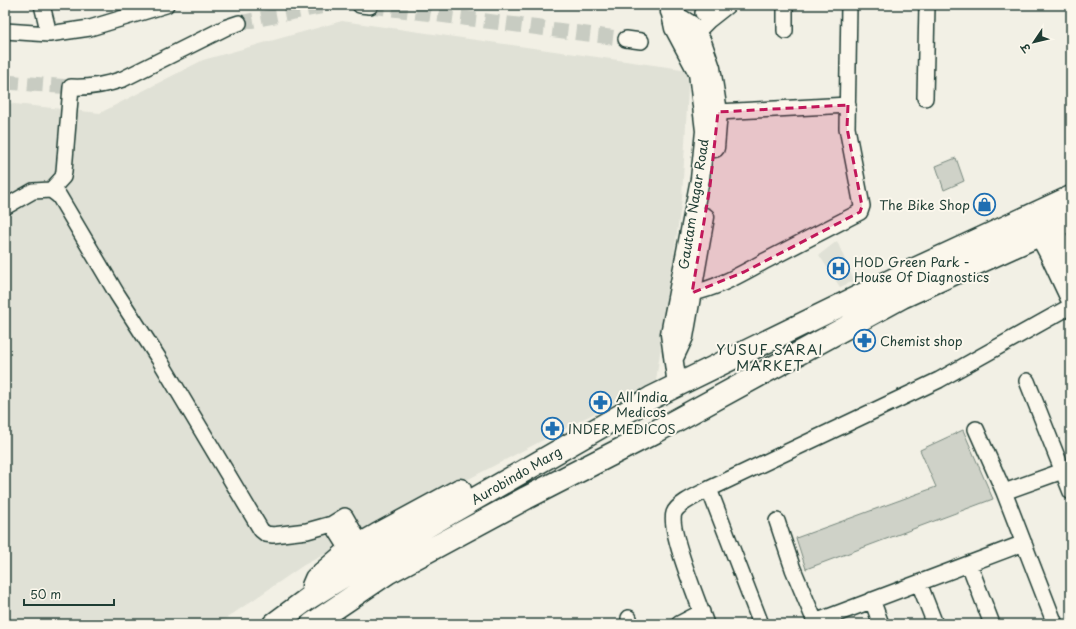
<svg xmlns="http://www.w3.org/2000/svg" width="1076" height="629" viewBox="0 0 1076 629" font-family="'Playpen Sans','Playpen Sans Deva',sans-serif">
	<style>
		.built { fill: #e0e1d6 }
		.green { fill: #cfd2c8; stroke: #77887e }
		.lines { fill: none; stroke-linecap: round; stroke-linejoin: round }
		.minor-tunnel { stroke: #c8ccc2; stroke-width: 15; stroke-dasharray: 15 8; stroke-linecap: butt }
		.minor-casing { stroke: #1f3d34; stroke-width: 18 }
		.tertiary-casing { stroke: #1f3d34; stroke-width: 21 }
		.trunk-casing { stroke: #1f3d34; stroke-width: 25 }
		.minor { stroke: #fbf7ec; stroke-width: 15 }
		.tertiary { stroke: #fbf7ec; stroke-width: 18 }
		.trunk { stroke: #fbf7ec; stroke-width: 22 }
		.marked { fill: #c2185b; fill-opacity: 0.2; stroke: #c2185b; stroke-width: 3; stroke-dasharray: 8 5; stroke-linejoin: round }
		.labels { text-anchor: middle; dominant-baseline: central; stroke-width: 4; stroke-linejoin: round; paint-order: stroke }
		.street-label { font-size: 13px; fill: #1f3d34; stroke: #fbf7ec }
		.poi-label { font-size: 13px; fill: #1f3d34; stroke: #fbf7ec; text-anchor: start }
		.neighbourhood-label { font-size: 14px; letter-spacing: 1px; fill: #1f3d34; stroke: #fbf7ec }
	</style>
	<rect width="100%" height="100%" fill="#f2f0e5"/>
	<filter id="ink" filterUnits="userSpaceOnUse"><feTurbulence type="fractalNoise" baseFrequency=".025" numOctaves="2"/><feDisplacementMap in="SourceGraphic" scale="8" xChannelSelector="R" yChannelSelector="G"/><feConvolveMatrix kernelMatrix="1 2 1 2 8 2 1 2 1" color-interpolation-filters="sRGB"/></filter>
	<g filter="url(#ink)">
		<path class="built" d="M342,21L689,70L682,198L656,381L304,565L218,624H5V103L100,113L203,60Z
			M837,241L854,281L840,287L819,255Z"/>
		<path class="green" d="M956,158L964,181L944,190L936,166Z
			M963,430L993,499L806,569L796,538L936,487L920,450Z"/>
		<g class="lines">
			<path class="minor-tunnel" d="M370,6L626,39
				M239,23L329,5
				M5,82L71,87"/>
			<defs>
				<path id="minor" d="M42,5L49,34
					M360,5L370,6
					M785,5V31
					M703,13L708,5
					M5,31L49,34L90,28L166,5
					M696,33L709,20L728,5
					M626,39L641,41
					M925,98L927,5
					M718,112L848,105
					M51,190L63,177L64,171L71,87C90,88 106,85 123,79L227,27L239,23
					M5,207L33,191L51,190L59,196L117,294L159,359L261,530L266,534L273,535L307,531L332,524L345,516L361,544
					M692,293C719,288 744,272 767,260C798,244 829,228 860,212L862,206L847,128L849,5
					M1027,381L1071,492
					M976,429L1004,492L1055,624
					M709,489L761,624
					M1004,492L1071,468
					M777,521L793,569L816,624
					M332,524L349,551
					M969,564L992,624
					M919,583L935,624
					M872,600L881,624
					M629,618L630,624
					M815,622L1024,543
					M679,624L702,612
					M706,624C699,604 668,530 674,513C678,503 700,494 709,489L939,380L1071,306"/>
				<path id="tertiary" d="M669,5L674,28L698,73L705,131L700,179L670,334L677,385
					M670,12L691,25L702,42L711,68L718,112L715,148
					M1054,227L1071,268
					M1039,235L1048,252L1071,301
					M674,358L684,337L705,217"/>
				<path id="trunk" d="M377,535L460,490
					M313,586L316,579L349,551L377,535L392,536
					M274,624L309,598L384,551L651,398L911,271L1071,197
					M312,624L389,572L526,498L655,432L902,297L1039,235L1071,219"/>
			</defs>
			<use href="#minor" class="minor-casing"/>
			<use href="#tertiary" class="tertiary-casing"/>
			<use href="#trunk" class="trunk-casing"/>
			<use href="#minor" class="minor"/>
			<use href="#tertiary" class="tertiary"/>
			<use href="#trunk" class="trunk"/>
		</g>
	</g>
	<path class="marked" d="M848,105L847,128L862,206L860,212L744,272L692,293L710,186L718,112Z"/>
	<defs>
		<symbol id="shop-ring" viewBox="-11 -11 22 22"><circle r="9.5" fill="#fbf7ec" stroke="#1f6fb2" stroke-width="1.5"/><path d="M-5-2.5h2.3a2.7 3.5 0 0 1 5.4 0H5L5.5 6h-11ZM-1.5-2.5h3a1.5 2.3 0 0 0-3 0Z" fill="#1f6fb2"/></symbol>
		<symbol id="hospital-ring" viewBox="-11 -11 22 22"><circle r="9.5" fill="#fbf7ec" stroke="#1f6fb2" stroke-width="1.5"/><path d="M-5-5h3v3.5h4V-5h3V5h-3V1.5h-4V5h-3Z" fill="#1f6fb2"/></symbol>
		<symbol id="pharmacy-ring" viewBox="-11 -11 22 22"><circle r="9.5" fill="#fbf7ec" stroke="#1f6fb2" stroke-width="1.5"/><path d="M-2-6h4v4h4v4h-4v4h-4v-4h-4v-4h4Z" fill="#1f6fb2"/></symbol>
	</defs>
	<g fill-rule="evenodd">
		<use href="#shop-ring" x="972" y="192" width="25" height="25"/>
		<use href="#hospital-ring" x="826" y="256" width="25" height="25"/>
		<use href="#pharmacy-ring" x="852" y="328" width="25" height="25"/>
		<use href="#pharmacy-ring" x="588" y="390" width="25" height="25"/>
		<use href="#pharmacy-ring" x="540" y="416" width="25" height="25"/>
	</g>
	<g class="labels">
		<g class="street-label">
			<text transform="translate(693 204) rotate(-81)">Gautam Nagar Road</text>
			<text transform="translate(516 475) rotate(-30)">Aurobindo Marg</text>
		</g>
		<g class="poi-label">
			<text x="970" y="204" text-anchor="end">The Bike Shop</text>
			<text x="854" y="261">HOD Green Park -<tspan x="854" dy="15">House Of Diagnostics</tspan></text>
			<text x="880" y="340">Chemist shop</text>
			<text x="616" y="396">All India<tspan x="616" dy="15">Medicos</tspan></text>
			<text x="568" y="428">INDER MEDICOS</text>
		</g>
		<g class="neighbourhood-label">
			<text x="770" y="349">YUSUF SARAI<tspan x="770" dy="16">MARKET</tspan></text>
		</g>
	</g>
	<rect width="1076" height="629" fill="none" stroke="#fbf7ec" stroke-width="20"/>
	<rect x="10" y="10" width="1056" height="609" fill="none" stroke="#1f3d34" stroke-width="1.5" filter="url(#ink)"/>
	<g transform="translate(1034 42) rotate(235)" stroke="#fbf7ec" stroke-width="3" paint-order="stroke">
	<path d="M0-3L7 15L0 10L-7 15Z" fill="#1f3d34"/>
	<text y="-6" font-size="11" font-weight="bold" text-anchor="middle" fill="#1f3d34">उ</text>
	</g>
	<path d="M24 599v6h90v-6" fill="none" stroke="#1f3d34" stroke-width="2"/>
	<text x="30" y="599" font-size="12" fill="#1f3d34" stroke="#fbf7ec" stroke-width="3" paint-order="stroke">50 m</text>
</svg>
